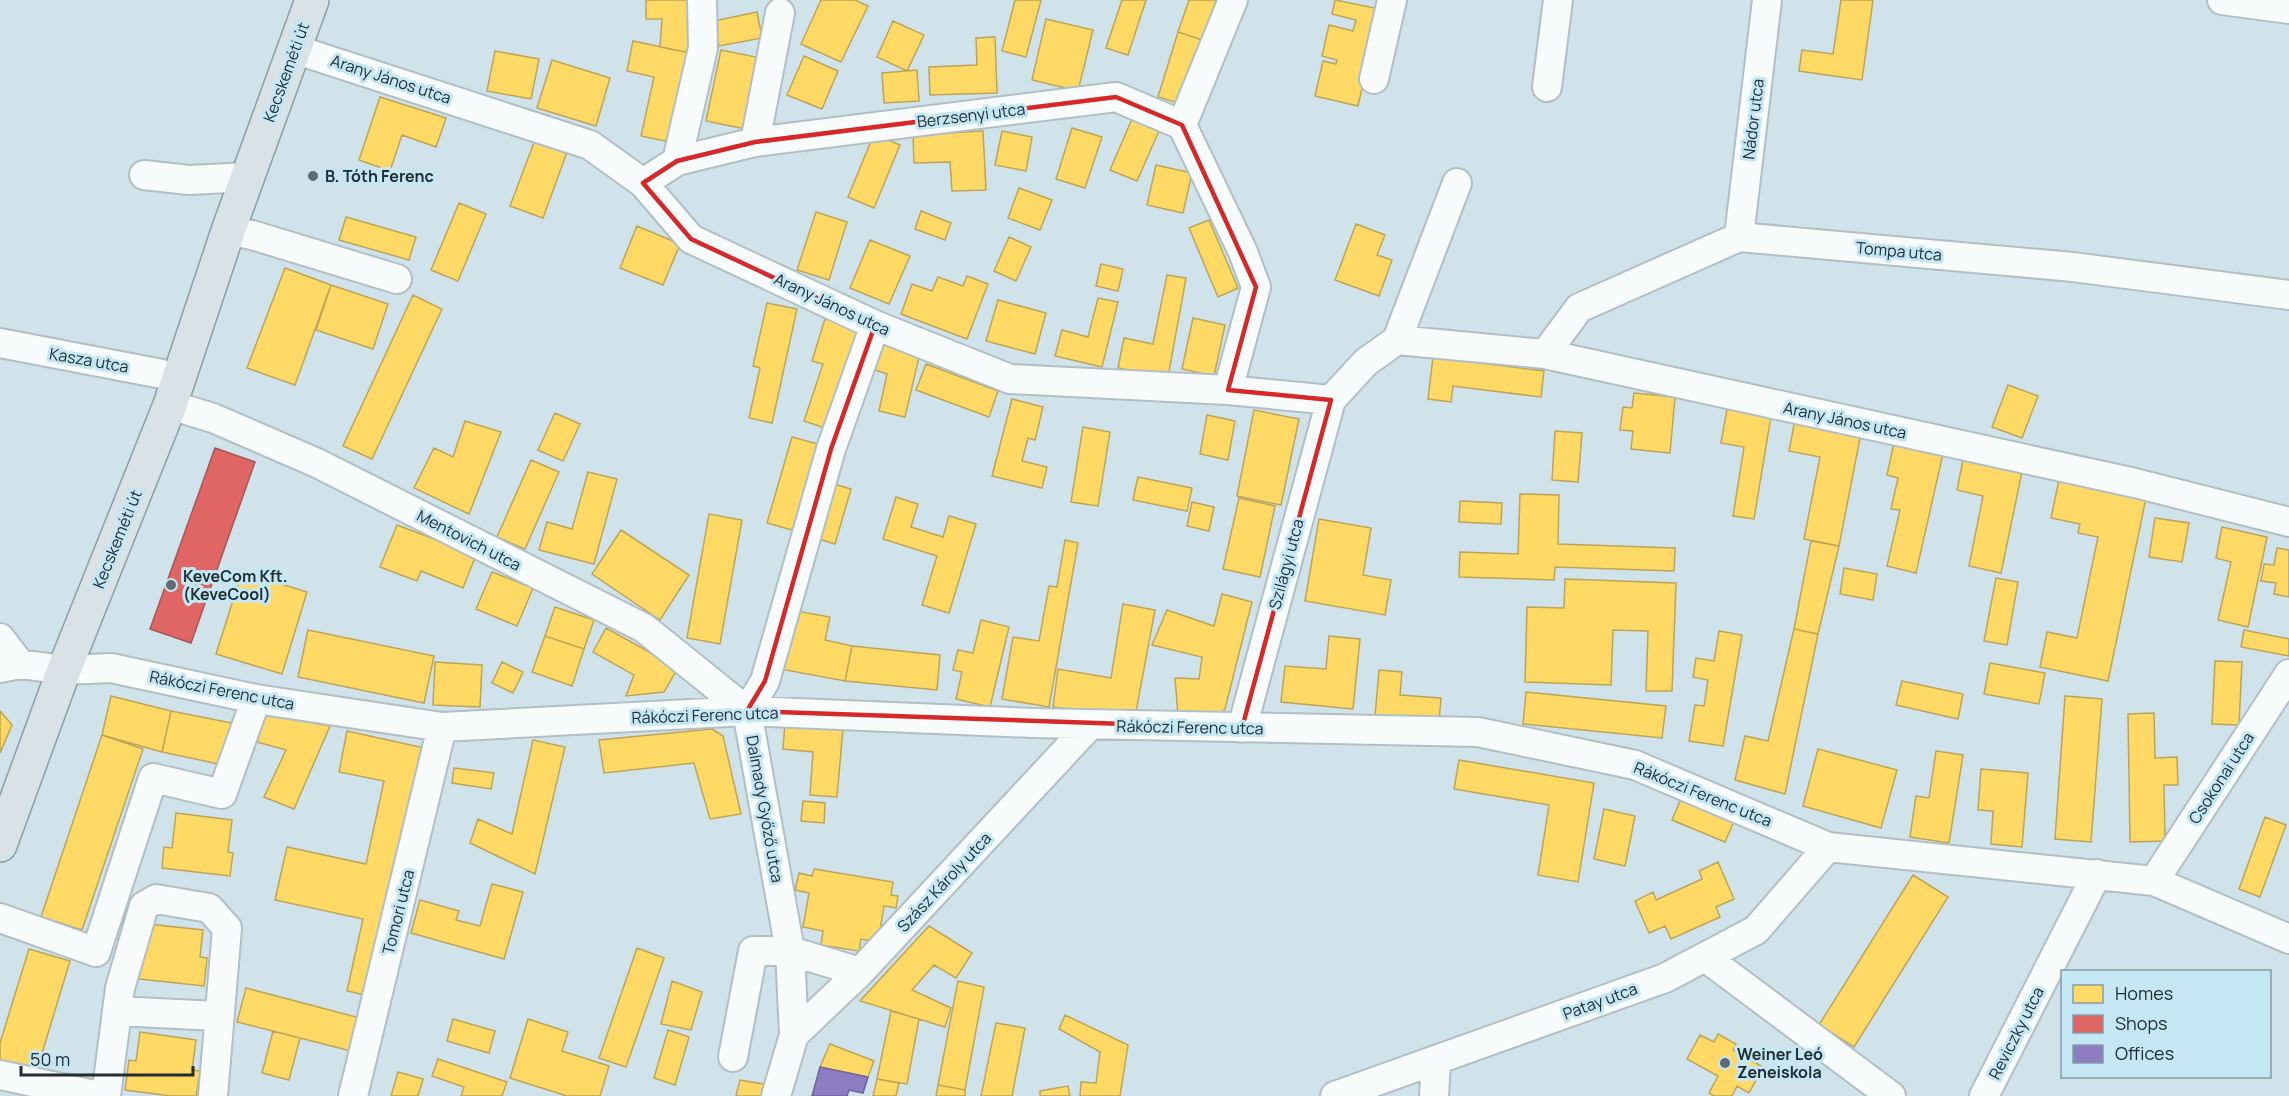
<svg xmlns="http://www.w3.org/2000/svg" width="2289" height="1096" viewBox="0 0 2289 1096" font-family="Manrope,sans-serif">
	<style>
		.homes { fill: #ffd966; stroke: #bca556; stroke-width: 1.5 }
		.shops { fill: #e06666; stroke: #a65556; stroke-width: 1.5 }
		.offices { fill: #8e7cc3; stroke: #6d6498; stroke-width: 1.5 }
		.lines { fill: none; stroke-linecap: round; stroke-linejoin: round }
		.minor-casing { stroke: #b1bfc5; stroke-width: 32 }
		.major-casing { stroke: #8a9ea6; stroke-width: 36 }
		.minor { stroke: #f8fbfc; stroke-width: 28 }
		.major { stroke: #d9e2e6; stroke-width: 33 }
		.marked { fill: none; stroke: #d62828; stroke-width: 4.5; stroke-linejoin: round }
		.poi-dot { fill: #5e6c72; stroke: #c5e7f4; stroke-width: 2 }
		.labels { text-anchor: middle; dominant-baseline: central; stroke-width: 6; stroke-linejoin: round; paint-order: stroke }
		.street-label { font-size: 16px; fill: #202d32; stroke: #c5e7f4 }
		.poi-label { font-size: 16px; font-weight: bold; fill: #202d32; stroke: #c5e7f4; text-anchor: start }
	</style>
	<rect width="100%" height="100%" fill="#d0e2ea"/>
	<path class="homes" d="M646,0H691L690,53L660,47L662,19H646Z
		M821,0H855L868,6L841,62L801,44Z
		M1015,0H1041L1026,57L1002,51Z
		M1122,0H1146L1128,55L1106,48Z
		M1189,0H1216L1202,40L1178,32Z
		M1335,0L1380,9L1358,106L1315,96L1323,61L1336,64L1337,60L1322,56L1329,25L1353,31L1356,20L1332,14Z
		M1841,0H1873L1862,80L1799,71L1802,50L1833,54Z
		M757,12L762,38L719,46L714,21Z
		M1046,19L1093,30L1078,91L1032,80Z
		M893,21L924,35L907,71L877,57Z
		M1178,32L1202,40L1182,104L1158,97Z
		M995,37L997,93L930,95L929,67L977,65L976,38Z
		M633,41L690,53L670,142L641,136L654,77L627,71Z
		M721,50L761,58L746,129L706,121Z
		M495,51L539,59L531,99L487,91Z
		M804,56L838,71L822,109L787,95Z
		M552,60L610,78L596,126L537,108Z
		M917,70L919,101L884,103L882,73Z
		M380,97L446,118L436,147L402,135L390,171L359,160Z
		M1135,112L1162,124L1137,181L1110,170Z
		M1072,128L1102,137L1085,188L1056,179Z
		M983,131L986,190L952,191L950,162L914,163L913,135Z
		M1002,131L1032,137L1026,171L995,165Z
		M874,134L900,145L874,208L848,197Z
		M535,140L567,152L543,218L510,206Z
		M1156,165L1192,173L1183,213L1147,205Z
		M1019,188L1052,200L1040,230L1008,218Z
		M459,203L486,214L458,281L431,270Z
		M921,211L951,223L945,240L915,229Z
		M816,212L847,222L829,280L797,270Z
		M346,217L416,237L409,260L339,240Z
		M1209,220L1238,288L1218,297L1189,228Z
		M1356,224L1385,235L1377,255L1392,260L1379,296L1335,280Z
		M637,226L680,244L663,285L620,268Z
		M1009,237L1031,247L1016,281L994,271Z
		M870,240L910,256L889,304L850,288Z
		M1101,264L1123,269L1118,291L1096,286Z
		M285,268L331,285L295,385L247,368Z
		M1167,275L1186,278L1168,377L1118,368L1124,338L1153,344Z
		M967,276L988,284L967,339L901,314L912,284L932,291L938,277L963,286Z
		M331,285L388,304L373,349L316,330Z
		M413,295L442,309L372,459L343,446Z
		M1098,298L1118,302L1102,367L1055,356L1062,330L1088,337Z
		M998,300L1046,313L1035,354L986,341Z
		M767,303L797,309L772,423L749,418L760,368L753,366Z
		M1193,318L1225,325L1214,376L1182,369Z
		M825,319L860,330L828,429L804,421L823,364L812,361Z
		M876,341L919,357L905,417L879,411L887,374L867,367Z
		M1433,357L1544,371L1541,397L1453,386L1451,402L1428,399Z
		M926,364L998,391L989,417L916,390Z
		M2008,385L2038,396L2022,438L1992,427Z
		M1634,393L1675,397L1670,453L1631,449L1633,431L1620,430L1623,407L1632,408Z
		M1012,399L1043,407L1035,440L1028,438L1022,461L1047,467L1042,488L992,476Z
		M1727,409L1771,416L1754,519L1733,516L1744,447L1721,443Z
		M1254,410L1299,419L1281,505L1237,496Z
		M555,413L580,424L563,461L538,450Z
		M1207,415L1235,421L1228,460L1200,454Z
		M1795,420L1861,433L1839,546L1804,539L1820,457L1789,451Z
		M465,421L501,432L469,514L414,488L434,448L453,457Z
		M1083,427L1110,432L1098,506L1071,502Z
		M1555,431L1582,433L1578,482L1552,480Z
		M792,437L825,446L799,532L767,523Z
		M1895,438L1944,449L1916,573L1887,566L1900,510L1891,509L1898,478L1887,475Z
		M1964,455L2023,467L2001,573L1969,566L1983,496L1957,490Z
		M531,460L559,472L525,549L497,537Z
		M588,472L617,479L594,564L539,550L547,522L572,529Z
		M1138,477L1192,488L1187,511L1133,500Z
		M2059,480L2146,498L2108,681L2040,667L2047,632L2077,638L2098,537L2078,533L2080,524L2051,518Z
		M831,483L851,489L835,544L815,538Z
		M1520,494L1559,495L1558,544L1675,548L1674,571L1555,567L1554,580L1459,577L1460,552L1518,554Z
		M896,497L918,504L911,527L943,537L949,516L976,524L949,613L922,605L937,556L883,539Z
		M1239,498L1275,506L1260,577L1223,569Z
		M1460,501L1502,503L1501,524L1459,522Z
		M1192,502L1214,507L1209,531L1187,526Z
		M709,514L742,520L720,644L687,638Z
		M2155,518L2189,523L2182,562L2149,557Z
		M1319,519L1371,528L1363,575L1391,580L1385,615L1305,601Z
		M397,525L476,555L463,588L421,571L417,581L380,567Z
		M2222,527L2267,537L2248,627L2218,620L2231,562L2216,558Z
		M621,530L689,575L660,620L592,574Z
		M1065,540L1078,543L1049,707L1002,699L1013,637L1039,641L1049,586L1057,587Z
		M1811,541L1839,546L1818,634L1794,629Z
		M2277,548L2289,550V597L2274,594L2276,583L2261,581L2264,564L2274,565Z
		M1844,568L1877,574L1873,600L1840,594Z
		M242,572L307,592L282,674L216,654Z
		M492,572L533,588L517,626L476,609Z
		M1996,578L2018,582L2007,645L1984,641Z
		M1565,579L1676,583L1672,691H1646L1648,631L1613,630L1611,685L1525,682L1527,607L1564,608Z
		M1222,594L1252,602L1225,709L1218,716L1178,715L1175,678L1199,679L1202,657L1152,645L1167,610L1214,626Z
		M1123,604L1155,610L1135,717L1053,707L1058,669L1111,678Z
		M555,607L594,620L584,649L545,636Z
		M791,610L830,617L825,640L852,646L845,681L780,669Z
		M981,620L1009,627L990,707L956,699L962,672L953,670L958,650L973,653Z
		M606,628L678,668L664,692L626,696L634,675L593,652Z
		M1794,629L1818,634L1785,794L1735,780L1745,736L1768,741Z
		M308,630L434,656L424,703L298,677Z
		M2244,630L2289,639V656L2241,647Z
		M1719,631L1742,635L1723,746L1689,741L1695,705L1704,706L1708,680L1693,677L1696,658L1714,661Z
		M545,636L584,649L572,686L532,672Z
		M1329,636L1360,639L1353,709L1281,702L1285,666L1326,669Z
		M852,646L940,655L937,690L845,681Z
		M2215,661L2242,662L2239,725L2212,724Z
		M435,662L482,665L480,707L433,705Z
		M502,662L523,672L513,693L492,683Z
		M1990,663L2045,673L2039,704L1984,694Z
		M1379,670L1402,672L1400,695L1441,698L1439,721L1375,716Z
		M1902,681L1963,694L1958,719L1896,705Z
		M1526,692L1666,706L1662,738L1523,724Z
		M111,696L171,711L162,752L102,735Z
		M2065,696L2102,699L2091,842L2055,839Z
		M0,711L12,725L0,753Z
		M171,711L237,724L228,766L162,752Z
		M2154,713L2155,758L2177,757L2178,785H2164L2165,841L2130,842L2128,714Z
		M266,714L330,726L294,809L264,797L286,750L257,742Z
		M785,723L843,728L837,797L810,795L813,752L783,749Z
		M712,729L723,736L741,814L710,819L694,763L604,773L599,740Z
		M347,731L429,749L374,997L347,991L363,919L275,900L287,847L366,864L384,781L339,772Z
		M102,735L143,749L82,930L41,917Z
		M533,740L565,747L535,874L470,843L478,819L512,834Z
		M1818,749L1897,770L1881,828L1803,806Z
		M1936,751L1963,755L1949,843L1910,837L1916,796L1929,798Z
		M1459,760L1594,783L1578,882L1538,875L1549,805L1454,789Z
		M454,768L494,773L491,789L452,783Z
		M1981,769L2028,773L2022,847L1991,844L1993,811L1978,810Z
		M1683,794L1736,817L1725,842L1672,820Z
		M803,801L825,803L824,823L801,821Z
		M1604,809L1635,816L1625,866L1594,859Z
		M176,813L232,820L228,852L233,853L230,876L162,868L164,847L172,848Z
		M2265,817L2286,825L2260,897L2239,889Z
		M1718,862L1734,899L1716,907L1720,917L1671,939L1665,926L1649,933L1635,901L1653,892L1656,900L1702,879L1699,871Z
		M814,869L893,882L891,895L898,896L896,908L884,906L878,942L861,939L859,951L821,945L823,931L803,927L809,893L795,890L799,873L812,876Z
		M1913,875L1948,897L1854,1047L1819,1025Z
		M492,884L523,892L504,959L411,933L420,900L459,911L456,920L480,926Z
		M148,924L203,930L200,957L207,958L204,986L131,978Z
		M929,926L972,953L956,978L934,965L912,990L951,1008L945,1027L860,1001Z
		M637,948L664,958L626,1067L599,1058Z
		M29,949L70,961L36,1073L0,1062V1043Z
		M672,981L702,992L691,1030L661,1024Z
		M958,981L984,987L965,1090L938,1085Z
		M246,988L360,1018L351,1051L237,1022Z
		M891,1011L919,1019L907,1084L877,1079Z
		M1065,1015L1128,1045L1120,1096H1080L1081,1082L1096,1083L1100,1052L1059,1029Z
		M453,1019L495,1031L489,1053L447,1041Z
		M528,1019L568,1032L562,1051L609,1066L600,1096H567L510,1078Z
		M996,1023L1025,1028L1012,1096H981Z
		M668,1030L689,1037L675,1085L654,1078Z
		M273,1031L300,1038L289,1080L262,1073Z
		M140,1032L196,1040L192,1070L200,1071L196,1096H171L125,1090L129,1060L136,1061Z
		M1718,1034L1736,1044L1733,1050L1763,1067L1749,1093L1737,1086L1732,1096H1714L1709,1093L1718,1076L1687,1059L1700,1035L1714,1042Z
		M830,1044L874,1061L868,1077L820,1067Z
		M438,1059L507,1082L502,1096H461L464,1087L432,1076Z
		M398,1072L423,1079L418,1096H391Z
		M877,1079L899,1083L896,1096H873Z
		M740,1080L775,1086L773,1096H736Z
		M938,1085L965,1090V1096H936Z
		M1068,1086L1070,1096H1040V1091Z"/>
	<path class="shops" d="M215,448L255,462L191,643L150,629Z"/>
	<path class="offices" d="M820,1067L868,1077L863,1093L849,1090L847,1096H812Z"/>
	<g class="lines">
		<defs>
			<path id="minor" d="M2222,0L2289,9
				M294,49L590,145L643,183L691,239L875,325L1010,379L1228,390L1331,400L1366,362L1397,340L1545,354L2135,483L2289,522
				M1374,79L1392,0
				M1547,87L1558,0
				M1182,125L1233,0
				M755,142L780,13
				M677,161L703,48L702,0
				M144,175L189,180L249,177
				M643,183L677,161L755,142L1116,97L1182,125L1243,252L1256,287L1228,390
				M228,231L252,235L397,279
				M1739,237L1767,0
				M1397,340L1457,183
				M0,343L162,374L178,380
				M1545,354L1579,308L1739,237L2073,267L2289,295
				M170,405L213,418L317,463L644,628L747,711
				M0,638L20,664
				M0,668L20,664L64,670L111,668L256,699L442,727L747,711L1033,723L1478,732L1635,765L1828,847L2154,881L2289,939
				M1242,728L1331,400
				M2154,881L2289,674
				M0,918L96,952L153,778L222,794L256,699
				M1705,957L1891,1096
				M117,1011L218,1016
				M794,1035L860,972L1090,725
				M733,1057L753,951H790L860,972
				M0,1075L99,1096
				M106,1096L120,988L144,906L156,899L209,908L227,928L213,1096
				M353,1096L442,727
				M776,1096L794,1035L790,951L747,711L765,681L831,449L875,325
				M1335,1096L1665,978L1756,930L1828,847
				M1434,1096L1436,1061
				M1984,1096L2097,874"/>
			<path id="major" d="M0,845L64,670L170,405L228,231L312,0"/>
		</defs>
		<use href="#minor" class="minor-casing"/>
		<use href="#major" class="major-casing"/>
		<use href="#minor" class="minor"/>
		<use href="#major" class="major"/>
	</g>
	<path class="marked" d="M1116,97L1182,125L1256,287L1228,390L1331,400L1242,728L747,711L765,681L831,449L875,325L691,239L643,183L677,161L755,142Z"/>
	<g class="poi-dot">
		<circle cx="313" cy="176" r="6"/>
		<circle cx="171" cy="585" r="6"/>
		<circle cx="1725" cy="1063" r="6"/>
	</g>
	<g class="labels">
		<g class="street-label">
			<text transform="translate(286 72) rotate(-70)">Kecskeméti út</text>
			<text transform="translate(391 79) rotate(18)">Arany János utca</text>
			<text transform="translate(971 115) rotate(-7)">Berzsenyi utca</text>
			<text transform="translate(1753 119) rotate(-83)">Nádor utca</text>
			<text transform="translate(1899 251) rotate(5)">Tompa utca</text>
			<text transform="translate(832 304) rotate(25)">Arany János utca</text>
			<text transform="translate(89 360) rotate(10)">Kasza utca</text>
			<text transform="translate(1845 420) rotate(12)">Arany János utca</text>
			<text transform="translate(117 539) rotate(-68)">Kecskeméti út</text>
			<text transform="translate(469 540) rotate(27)">Mentovich utca</text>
			<text transform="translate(1286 564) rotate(-75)">Szilágyi utca</text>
			<text transform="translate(222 690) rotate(11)">Rákóczi Ferenc utca</text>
			<text transform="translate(705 715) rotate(-2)">Rákóczi Ferenc utca</text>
			<text transform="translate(1190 727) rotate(1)">Rákóczi Ferenc utca</text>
			<text transform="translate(2221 778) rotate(-57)">Csokonai utca</text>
			<text transform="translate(1703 794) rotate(22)">Rákóczi Ferenc utca</text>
			<text transform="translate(765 809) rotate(80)">Dalmady Győző utca</text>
			<text transform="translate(944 882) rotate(-47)">Szász Károly utca</text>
			<text transform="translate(398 912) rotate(-76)">Tomori utca</text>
			<text transform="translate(1600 1001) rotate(-20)">Patay utca</text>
			<text transform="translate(2016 1033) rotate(-63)">Reviczky utca</text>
		</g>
		<g class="poi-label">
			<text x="325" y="176">B. Tóth Ferenc</text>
			<text x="183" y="576">KeveCom Kft.<tspan x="183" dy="18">(KeveCool)</tspan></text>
			<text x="1737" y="1054">Weiner Leó<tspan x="1737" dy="18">Zeneiskola</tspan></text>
		</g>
	</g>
	<rect x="2061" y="970" width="210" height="108" fill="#c5e7f4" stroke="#839da6" stroke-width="1.5"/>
	<rect x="2073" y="985" width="30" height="18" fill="#ffd966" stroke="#839da6" stroke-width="1.5"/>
	<text x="2115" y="1000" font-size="18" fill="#202d32">Homes</text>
	<rect x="2073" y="1015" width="30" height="18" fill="#e06666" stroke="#839da6" stroke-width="1.5"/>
	<text x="2115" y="1030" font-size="18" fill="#202d32">Shops</text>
	<rect x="2073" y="1045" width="30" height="18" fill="#8e7cc3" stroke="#839da6" stroke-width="1.5"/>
	<text x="2115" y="1060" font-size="18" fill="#202d32">Offices</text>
	<path d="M21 1066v9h172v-9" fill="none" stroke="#202d32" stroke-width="3"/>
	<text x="30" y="1066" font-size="18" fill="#202d32" stroke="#c5e7f4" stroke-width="4.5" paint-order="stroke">50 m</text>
</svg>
